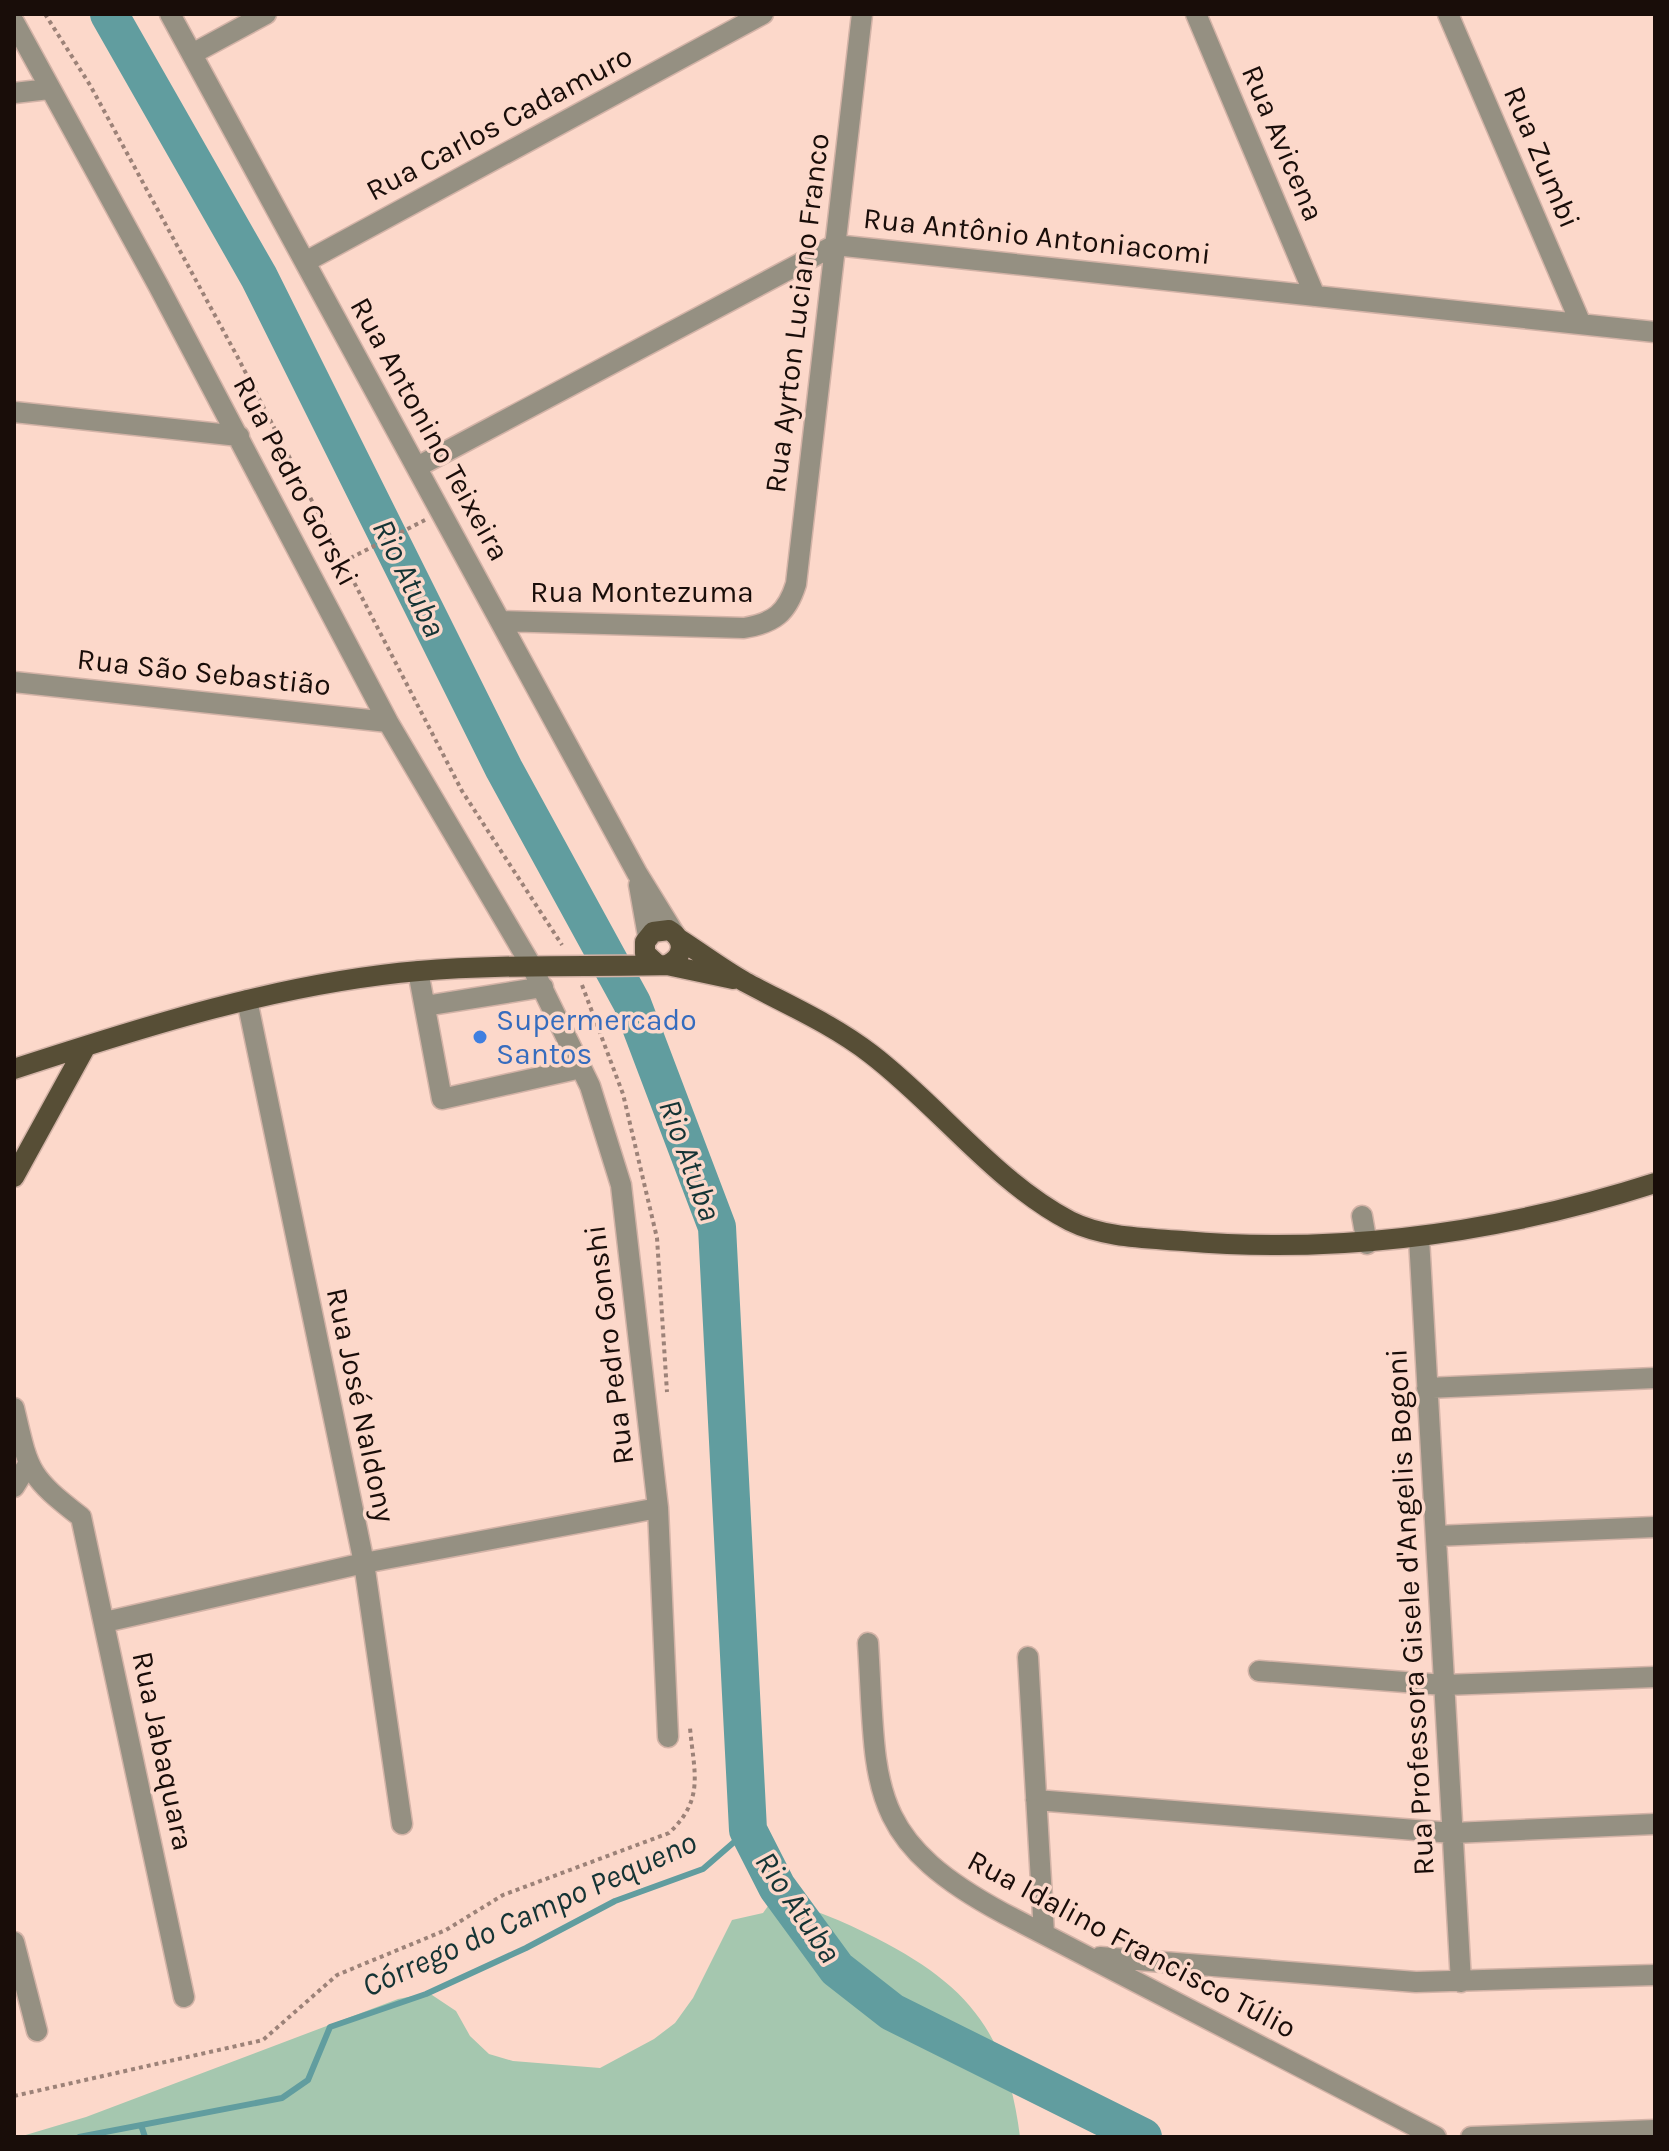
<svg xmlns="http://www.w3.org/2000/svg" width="1669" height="2151" viewBox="0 0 1669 2151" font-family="Karla,sans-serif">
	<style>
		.green { fill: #a5c7af }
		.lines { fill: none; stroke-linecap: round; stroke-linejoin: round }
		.stream { stroke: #619d9f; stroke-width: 6 }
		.river { stroke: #619d9f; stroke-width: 38 }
		.minor-casing { stroke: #d3b3a7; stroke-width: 23 }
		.major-casing { stroke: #d3b3a7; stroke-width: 23 }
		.path { stroke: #9c8278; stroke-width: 4; stroke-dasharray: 4 4; stroke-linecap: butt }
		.minor { stroke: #959082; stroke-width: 20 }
		.major { stroke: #574e36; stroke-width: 20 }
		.shop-dot { fill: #3f7fe0; stroke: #fcd8ca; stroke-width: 3 }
		.labels { text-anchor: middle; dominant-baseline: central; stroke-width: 7; stroke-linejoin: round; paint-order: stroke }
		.street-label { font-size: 30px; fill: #190d09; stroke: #fcd8ca }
		.shop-label { font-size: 30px; fill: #366cbe; stroke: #fcd8ca; text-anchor: start }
		.water-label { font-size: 32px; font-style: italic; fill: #153435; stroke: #fcd8ca }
	</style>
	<rect width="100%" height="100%" fill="#fcd8ca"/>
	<path class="green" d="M773,1899C811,1907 842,1921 876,1938C968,1985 1007,2032 1020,2137H19L86,2117L398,1999L429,1993L456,2011L470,2036L489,2054L513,2061L600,2068L654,2039L675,2023L693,1998L732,1920L763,1913Z"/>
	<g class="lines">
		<path class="stream" d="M141,2125L145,2137
			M79,2137L282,2098L308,2080L330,2027L426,1994L526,1948L615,1901L703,1869L748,1830"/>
		<path class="river" d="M109,14L259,277L504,769L632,1003L717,1227L748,1830L777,1887L837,1969L892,2012L1143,2137"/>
		<defs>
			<path id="minor" d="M170,14L637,873L674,933
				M1196,14L1315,296
				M1448,14L1581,324
				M14,22L158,285L388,722L531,965L590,1086L621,1185L658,1508L668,1737
				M192,54L266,14
				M14,93L49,89
				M305,262L763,14
				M14,412L239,436
				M417,467L835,245L1655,332
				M500,621L744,628C774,623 787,613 796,584L862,14
				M14,682L388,722
				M639,885L648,936
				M418,971L442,1099L581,1068
				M247,1000L364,1563L402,1824
				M425,1006L543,987
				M1362,1216L1367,1244
				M1419,1238L1461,1982
				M1427,1388L1655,1378
				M14,1408C29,1472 28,1476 81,1517L184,1997
				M14,1487L27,1466
				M1436,1536L1655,1527
				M105,1622L364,1563L658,1508
				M868,1643C877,1786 864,1838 1003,1913L1436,2137
				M1028,1657L1044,1933
				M1259,1671L1444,1685L1655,1677
				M1036,1800L1453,1833L1655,1824
				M14,1942L37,2031
				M1100,1957L1416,1982L1655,1975
				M1471,2137L1655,2130"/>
			<path id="major" d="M679,939C701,953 722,969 745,982C788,1005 832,1024 871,1054C939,1106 994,1181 1070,1221C1104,1238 1147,1238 1183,1241C1344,1255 1502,1232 1655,1183
				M667,965L733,979
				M14,1069C146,1026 280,983 419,971C502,964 584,967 667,965C684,957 686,940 669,930L653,932L645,942V953L658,965
				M14,1177L86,1046"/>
		</defs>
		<use href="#minor" class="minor-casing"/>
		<use href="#major" class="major-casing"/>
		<path class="path" d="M45,14L90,85L237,356L462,791L562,945
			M329,569L425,520
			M582,985L623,1094L657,1238L667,1392
			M14,2096L263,2040L337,1975L446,1930L503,1895L669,1833C705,1799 694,1773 690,1728"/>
		<use href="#minor" class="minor"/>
		<use href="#major" class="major"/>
	</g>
	<circle class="shop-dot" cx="480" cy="1037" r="8"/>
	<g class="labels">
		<g class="street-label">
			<text transform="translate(499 123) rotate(-28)">Rua Carlos Cadamuro</text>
			<text transform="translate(1283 143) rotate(67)">Rua Avicena</text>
			<text transform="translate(1542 157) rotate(67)">Rua Zumbi</text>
			<text transform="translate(1037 236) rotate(6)">Rua Antônio Antoniacomi</text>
			<text transform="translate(797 313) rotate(-83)">Rua Ayrton Luciano Franco</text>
			<text transform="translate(430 429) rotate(61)">Rua Antonino Teixeira</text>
			<text transform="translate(296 481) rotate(62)">Rua Pedro Gorski</text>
			<text x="642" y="592">Rua Montezuma</text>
			<text transform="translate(204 672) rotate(6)">Rua São Sebastião</text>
			<text transform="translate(609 1345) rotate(-97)">Rua Pedro Gonshi</text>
			<text transform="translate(361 1405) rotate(78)">Rua José Naldony</text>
			<text transform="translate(1410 1612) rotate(-93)">Rua Professora Gisele d'Angelis Bogoni</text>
			<text transform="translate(163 1751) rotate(78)">Rua Jabaquara</text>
			<text transform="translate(1132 1944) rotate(28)">Rua Idalino Francisco Túlio</text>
		</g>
		<g class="shop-label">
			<text x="496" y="1020">Supermercado<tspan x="496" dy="34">Santos</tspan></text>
		</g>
		<g class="water-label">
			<text transform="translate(409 578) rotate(64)">Rio Atuba</text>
			<text transform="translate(690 1160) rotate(70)">Rio Atuba</text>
			<text transform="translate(798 1907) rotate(56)">Rio Atuba</text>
			<text transform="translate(529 1914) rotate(-24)">Córrego do Campo Pequeno</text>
		</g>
	</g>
	<rect width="1669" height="2151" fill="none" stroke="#190d09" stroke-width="32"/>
</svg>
